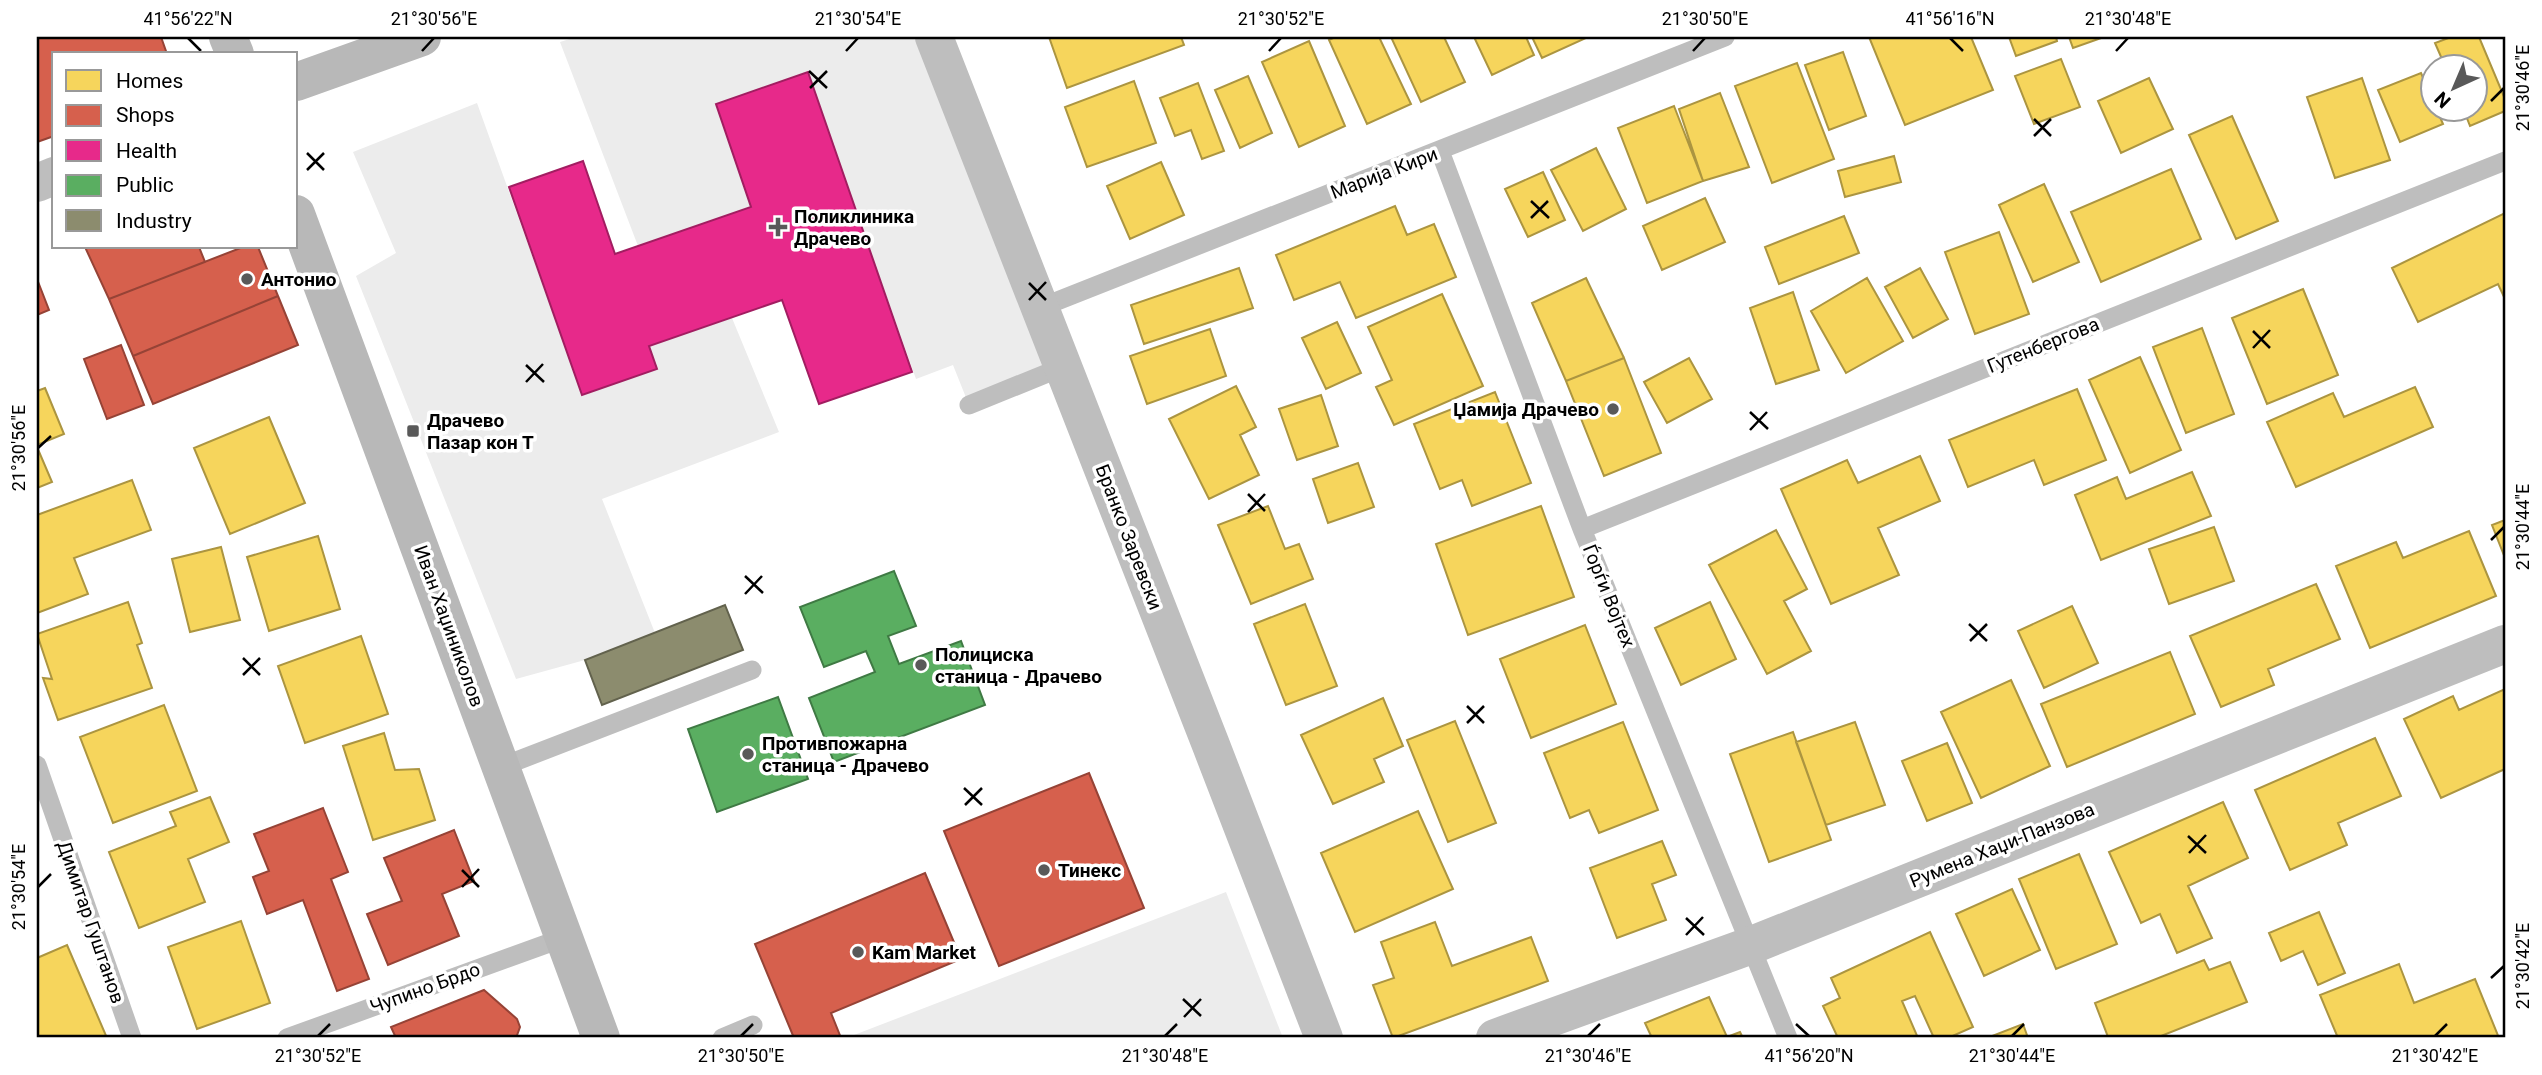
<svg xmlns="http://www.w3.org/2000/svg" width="2542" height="1075" viewBox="0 0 2542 1075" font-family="Roboto,sans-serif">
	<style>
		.green { fill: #ececec }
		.homes { fill: #f6d55c; stroke: #ac9540; stroke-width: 2 }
		.shops { fill: #d6604d; stroke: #964336; stroke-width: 2 }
		.health { fill: #e7298a; stroke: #a21d61; stroke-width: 2 }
		.public { fill: #5aae61; stroke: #3f7a44; stroke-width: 2 }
		.industry { fill: #8c8c6e; stroke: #62624d; stroke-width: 2 }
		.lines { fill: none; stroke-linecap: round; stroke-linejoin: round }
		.lane { stroke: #bebebe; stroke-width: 19 }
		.street { stroke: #bebebe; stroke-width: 38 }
		.secondary { stroke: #b8b8b8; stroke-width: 38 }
		.ticks { fill: none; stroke: #000; stroke-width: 2.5 }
		.poi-dot { fill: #595959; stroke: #fff; stroke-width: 2.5 }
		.labels { text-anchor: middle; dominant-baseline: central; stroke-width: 7; stroke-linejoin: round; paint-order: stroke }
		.street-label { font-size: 19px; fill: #000; stroke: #fff }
		.poi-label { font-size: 19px; font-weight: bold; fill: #000; stroke: #fff; text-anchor: start }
		.neatline { fill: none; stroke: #000; stroke-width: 2.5 }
		.ticks-label { font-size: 18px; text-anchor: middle; fill: #000 }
	</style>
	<rect width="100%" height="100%" fill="#fff"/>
	<path class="green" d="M576,37H934L1065,366L969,405L953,365L916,379L807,73L716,104L751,207L638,246L560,42Z
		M477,103L582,394L657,369L649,346L732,318L779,432L602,499L655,633L585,660L516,679L356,276L396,253L353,152Z
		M1226,892L1283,1038H855L854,1035Z"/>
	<path class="homes" d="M1049,37H1181L1184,45L1067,88Z
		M1335,37H1379L1411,104L1367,124L1329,40Z
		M1391,37H1444L1465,82L1421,102Z
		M1474,37H1526L1534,55L1492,75Z
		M1532,37H1585L1586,38L1542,58Z
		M1869,37H1971L1993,90L1905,125Z
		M2009,37H2056L2057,41L2016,56Z
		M2069,37H2104L2073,48Z
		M2451,37H2479L2505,99V111L2470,126L2463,108H2476V66H2445L2435,43Z
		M1309,41L1345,126L1299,147L1262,62Z
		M1843,52L1866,116L1829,130L1805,65Z
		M2061,59L2080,107L2034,124L2015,76Z
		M1797,63L1834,159L1772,183L1735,86Z
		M2421,73L2443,124L2400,142L2378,90Z
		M1248,76L1272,133L1240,148L1215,90Z
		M2149,78L2173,129L2121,153L2098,101Z
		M2362,78L2390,160L2335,178L2307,97Z
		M1134,81L1156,143L1087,167L1065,107Z
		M1198,83L1224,151L1202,159L1191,130L1175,136L1160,98Z
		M1720,93L1749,167L1703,181L1679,109Z
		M1674,106L1703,181L1647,203L1618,128Z
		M2232,116L2278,221L2236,239L2189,135Z
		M1596,148L1626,209L1583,231L1551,170Z
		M1894,156L1901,182L1845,197L1838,171Z
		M1161,162L1184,215L1130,239L1107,186Z
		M2171,169L2201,239L2101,282L2071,212Z
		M1543,172L1565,220L1528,237L1505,189Z
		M2044,184L2079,262L2033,282L1999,205Z
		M1705,198L1725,242L1662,270L1643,226Z
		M1395,206L1407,235L1434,224L1456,277L1356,318L1340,282L1294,300L1276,255Z
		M2505,213V299L2498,284L2418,322L2392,268Z
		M1844,216L1859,253L1779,284L1765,247Z
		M1999,232L2029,314L1975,334L1945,252Z
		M1239,268L1253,308L1144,344L1131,305Z
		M1920,268L1948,319L1913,338L1885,287Z
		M1586,278L1624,358L1566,381L1532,303Z
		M1867,278L1903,341L1846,373L1811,311Z
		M2303,289L2338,375L2267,404L2232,318Z
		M1793,292L1819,370L1776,384L1750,308Z
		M1442,294L1483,386L1394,425L1376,387L1392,380L1368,327Z
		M1337,322L1361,373L1326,389L1302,338Z
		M2202,328L2234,414L2186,433L2153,347Z
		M1210,329L1226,376L1147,404L1130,356Z
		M2140,357L2181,450L2130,473L2089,380Z
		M1624,358L1661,453L1604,476L1566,381Z
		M1689,358L1712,399L1667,423L1644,382Z
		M1236,386L1256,427L1240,435L1259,475L1209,499L1169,419Z
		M2415,387L2433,427L2296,487L2267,422L2333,393L2344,417Z
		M45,388L64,434L37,445V391Z
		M2077,389L2106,460L2044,485L2034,460L1968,487L1949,440Z
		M1495,392L1531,483L1472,506L1462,480L1440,489L1414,424Z
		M1321,395L1338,446L1297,460L1279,409Z
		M269,417L305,503L230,534L194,448Z
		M37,447L52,482L37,488Z
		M1920,456L1940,501L1878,528L1899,575L1831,604L1781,489L1847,460L1858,483Z
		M1358,463L1374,507L1328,523L1313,479Z
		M2192,472L2211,516L2101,560L2075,495L2117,477L2126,499Z
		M132,480L151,530L74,558L88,594L37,613V515Z
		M1268,506L1285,549L1299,544L1313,579L1251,604L1218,525Z
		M1541,506L1574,597L1468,635L1436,544Z
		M2505,520V558L2492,525Z
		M2214,527L2234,581L2169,604L2149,549Z
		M1776,530L1807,589L1784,601L1811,651L1767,674L1709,565Z
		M2469,531L2496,596L2370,648L2336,566L2396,542L2403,558Z
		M318,536L340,609L269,631L247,557Z
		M221,547L240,620L190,632L172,559Z
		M2316,584L2340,639L2268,669L2274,685L2221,707L2190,636Z
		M128,602L142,643L137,645L152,688L58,720L43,678L52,679L37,634Z
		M1710,602L1736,659L1681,685L1655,628Z
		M1305,604L1337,686L1286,705L1254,624Z
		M2072,606L2098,663L2044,688L2018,631Z
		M1585,625L1616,704L1531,738L1500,659Z
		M361,636L388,714L305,743L278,666Z
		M2170,652L2195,714L2067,767L2041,704Z
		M2011,680L2050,766L1981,798L1941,712Z
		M2505,689V769L2441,798L2404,719L2453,696L2459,710Z
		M1383,698L1403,746L1374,759L1384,782L1333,804L1301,735Z
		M164,705L197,791L113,823L80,737Z
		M1455,721L1496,823L1448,842L1407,740Z
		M1623,722L1658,810L1599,833L1589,810L1570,818L1544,753Z
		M1855,722L1885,805L1826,825L1796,742Z
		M1793,732L1831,840L1769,862L1730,754Z
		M384,733L395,770L419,769L435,820L373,840L343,746Z
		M2375,738L2401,796L2338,823L2347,845L2290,870L2255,790Z
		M1947,743L1972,803L1927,821L1902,761Z
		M210,797L229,842L188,859L205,902L139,928L109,852L176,826L170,812Z
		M2223,802L2248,858L2188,886L2212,938L2177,953L2160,914L2141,923L2109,852Z
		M1418,811L1453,889L1355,932L1321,853Z
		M1662,841L1676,875L1652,884L1666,920L1617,938L1590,868Z
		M2079,854L2117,944L2056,969L2019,879Z
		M2012,889L2040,950L1984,976L1956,914Z
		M2319,912L2345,973L2318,985L2303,951L2281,961L2269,933Z
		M241,921L270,1003L197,1029L168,947Z
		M1435,922L1452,966L1531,937L1548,981L1393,1038L1373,985L1394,978L1381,942Z
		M1930,932L1973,1027L1948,1038H1934L1915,996L1902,1001L1918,1038H1838L1823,1006L1840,998L1831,978Z
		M67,945L107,1038H37V958Z
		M2204,960L2209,970L2230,962L2247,1002L2156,1038H2105L2108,1037L2095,1003Z
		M2399,964L2414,1003L2475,979L2499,1038H2338L2320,995Z
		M1709,997L1727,1037L1740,1032L1743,1038H1652L1645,1023Z
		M2023,1024L2028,1038H1993L1992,1036Z"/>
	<path class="shops" d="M37,37H161L167,54H54V136L37,142Z
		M85,247H199L205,262L109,299Z
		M243,247H258L278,296L133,356L109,299Z
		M37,279L49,310L37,315Z
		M278,296L298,345L153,404L133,356Z
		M121,345L144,405L107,419L84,359Z
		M1089,773L1144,908L999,966L944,831Z
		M323,808L348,872L331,879L369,979L337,991L303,900L267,914L253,877L269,871L254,834Z
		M454,830L474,881L442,894L459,936L388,965L367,914L402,901L384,858Z
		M925,873L961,959L831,1013L841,1038H794L755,944Z
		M484,990L517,1019L520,1027L516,1038H396L391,1027Z"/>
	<path class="health" d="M808,72L912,372L819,404L782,300L649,346L657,369L582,395L509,187L583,161L615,254L751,207L716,104Z"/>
	<path class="public" d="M894,571L916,626L888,636L899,664L961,641L985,705L834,762L809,698L875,672L866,651L824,667L800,607Z
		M778,697L808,779L717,812L688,729Z"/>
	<path class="industry" d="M725,605L743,650L602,705L585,660Z"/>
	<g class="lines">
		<path class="lane" d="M1440,151L1582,529L1788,1038
			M1042,307L1725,37
			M969,405L1065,366
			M1582,529L2505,161
			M37,765L132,1038
			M501,767L752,670
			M287,1038L563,938
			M722,1038L753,1025"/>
		<path class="street" d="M934,37C1067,370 1195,704 1324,1038
			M37,183L54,176
			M1495,1038L1752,945L2505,644"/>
		<path class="secondary" d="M228,37L235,54
			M296,82L422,37
			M296,214L601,1038"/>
	</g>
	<path class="ticks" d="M188,38L201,51M1950,38L1963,51M422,51L434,38M846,51L858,38M1269,51L1281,38M1693,51L1705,38M2116,51L2128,38M809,71L827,88M810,88L827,71M2491,101L2504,88M2034,119L2051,136M2034,136L2051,119M307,153L324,170M307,170L324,153M1531,201L1549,218M1531,218L1548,201M1029,283L1046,300M1029,300L1046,282M2253,331L2270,348M2253,348L2270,330M526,365L544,382M526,382L543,364M1750,412L1768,429M1750,430L1767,412M38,448L51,436M1248,494L1265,511M1248,512L1265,494M2491,540L2504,527M745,576L763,593M745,594L762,576M1969,624L1987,641M1970,641L1987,624M243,658L260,675M243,675L260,658M1467,706L1484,723M1467,723L1484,706M964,788L982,805M965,805L982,788M2188,836L2206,853M2189,853L2206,835M462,870L479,887M38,887L51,874M462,887L479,869M1686,918L1704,935M1686,935L1703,917M2491,978L2504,966M1183,999L1201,1016M1184,1017L1201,999M1796,1024L1809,1036M318,1036L330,1024M741,1036L753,1024M1165,1036L1177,1024M1588,1036L1600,1024M2012,1036L2024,1024M2435,1036L2447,1024"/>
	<g class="poi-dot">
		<path d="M774.5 216.5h7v7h7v7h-7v7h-7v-7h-7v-7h7z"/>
		<circle cx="247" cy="279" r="7"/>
		<circle cx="1613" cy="409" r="7"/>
		<rect x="406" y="424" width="14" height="14" rx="3.5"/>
		<circle cx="921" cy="665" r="7"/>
		<circle cx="748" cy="754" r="7"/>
		<circle cx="1044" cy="870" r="7"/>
		<circle cx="858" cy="952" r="7"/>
	</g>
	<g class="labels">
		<g class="street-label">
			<text transform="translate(1384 173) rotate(-21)">Марија Кири</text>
			<text transform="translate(2043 345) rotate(-22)">Гутенбергова</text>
			<text transform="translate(1129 537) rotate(69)">Бранко Заревски</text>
			<text transform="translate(1609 596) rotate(68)">Ѓорѓи Војтех</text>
			<text transform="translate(449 626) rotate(70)">Иван Хаџиниколов</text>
			<text transform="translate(2002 845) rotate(-22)">Румена Хаџи-Панзова</text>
			<text transform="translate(91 922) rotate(71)">Димитар Гуштанов</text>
			<text transform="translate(425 988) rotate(-20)">Чупино Брдо</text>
		</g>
		<g class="poi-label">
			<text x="794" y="216">Поликлиника<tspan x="794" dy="22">Драчево</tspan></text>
			<text x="261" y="279">Антонио</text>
			<text x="1599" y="409" text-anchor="end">Џамија Драчево</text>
			<text x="427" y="420">Драчево<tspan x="427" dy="22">Пазар кон Т</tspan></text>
			<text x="935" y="654">Полициска<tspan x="935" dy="22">станица - Драчево</tspan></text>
			<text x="762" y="743">Противпожарна<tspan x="762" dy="22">станица - Драчево</tspan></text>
			<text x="1058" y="870">Тинекс</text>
			<text x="872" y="952">Kam Market</text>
		</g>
	</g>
	<rect width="2542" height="1075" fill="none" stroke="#ffffff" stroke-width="77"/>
	<rect x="52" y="52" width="245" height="196" fill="#ffffff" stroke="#999999" stroke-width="2"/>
	<rect x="66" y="70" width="35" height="21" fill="#f6d55c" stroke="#999999" stroke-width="2"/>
	<text x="116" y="88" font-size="21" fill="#000000">Homes</text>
	<rect x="66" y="105" width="35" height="21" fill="#d6604d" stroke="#999999" stroke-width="2"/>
	<text x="116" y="122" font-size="21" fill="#000000">Shops</text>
	<rect x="66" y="140" width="35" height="21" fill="#e7298a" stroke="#999999" stroke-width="2"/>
	<text x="116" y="158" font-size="21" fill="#000000">Health</text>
	<rect x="66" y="175" width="35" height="21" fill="#5aae61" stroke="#999999" stroke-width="2"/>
	<text x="116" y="192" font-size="21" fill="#000000">Public</text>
	<rect x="66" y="210" width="35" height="21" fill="#8c8c6e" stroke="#999999" stroke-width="2"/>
	<text x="116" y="228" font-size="21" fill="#000000">Industry</text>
	<g transform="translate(2454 88) rotate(224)"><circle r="33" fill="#ffffff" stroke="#999999" stroke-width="2"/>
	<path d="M0-5L12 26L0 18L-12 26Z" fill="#595959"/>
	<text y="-10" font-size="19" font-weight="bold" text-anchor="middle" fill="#000000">N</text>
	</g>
	<rect x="38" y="38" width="2466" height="998" class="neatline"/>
	<g class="ticks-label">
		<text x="188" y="25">41°56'22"N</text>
		<text x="434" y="25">21°30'56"E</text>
		<text x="858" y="25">21°30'54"E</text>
		<text x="1281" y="25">21°30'52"E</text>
		<text x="1705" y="25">21°30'50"E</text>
		<text x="1950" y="25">41°56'16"N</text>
		<text x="2128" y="25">21°30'48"E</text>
		<text transform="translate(2523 88) rotate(-90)" y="6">21°30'46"E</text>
		<text transform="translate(19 448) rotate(-90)" y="6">21°30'56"E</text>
		<text transform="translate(2523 527) rotate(-90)" y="6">21°30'44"E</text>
		<text transform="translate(19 887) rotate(-90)" y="6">21°30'54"E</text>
		<text transform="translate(2523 966) rotate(-90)" y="6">21°30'42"E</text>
		<text x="318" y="1062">21°30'52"E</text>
		<text x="741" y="1062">21°30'50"E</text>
		<text x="1165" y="1062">21°30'48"E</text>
		<text x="1588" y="1062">21°30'46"E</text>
		<text x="1809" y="1062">41°56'20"N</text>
		<text x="2012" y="1062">21°30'44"E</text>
		<text x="2435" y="1062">21°30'42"E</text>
	</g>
</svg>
